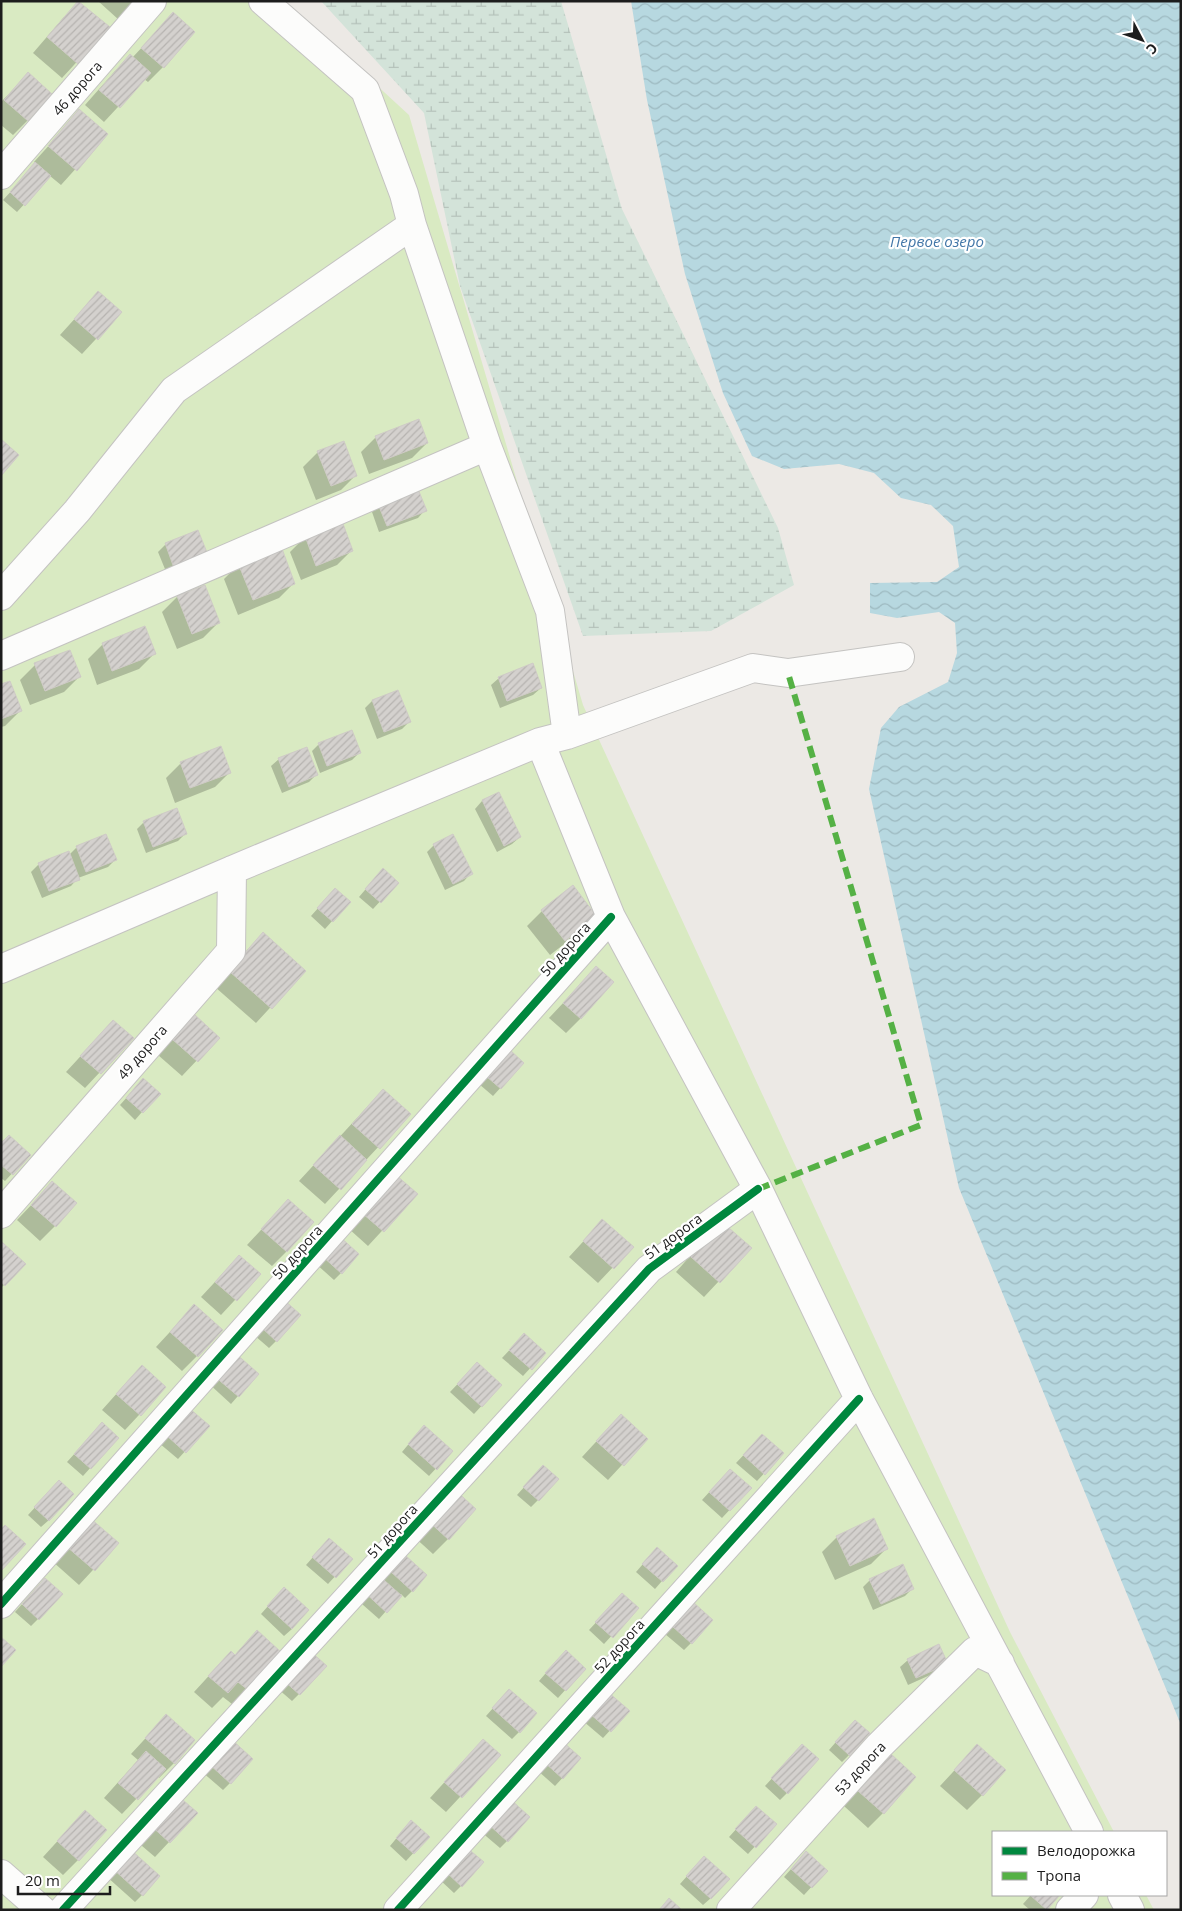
<svg xmlns="http://www.w3.org/2000/svg" width="1182" height="1911" viewBox="0 0 1182 1911" font-family="'Open Sans',sans-serif">
	<style>
		.grass { fill: #d9eac2 }
		.wetland { fill: url(#wetland-marsh) }
		.water { fill: url(#water-waves) }
		.shadow { fill: #0003 }
		.building { fill: url(#building-hatch); stroke: #cfcbc6 }
		.lines { fill: none; stroke-linecap: round; stroke-linejoin: round }
		.minor-casing { stroke: #c4c3c1; stroke-width: 30 }
		.minor { stroke: #fcfcfb; stroke-width: 28 }
		.quiet { stroke: #55b145; stroke-width: 6; stroke-dasharray: 12 6; stroke-linecap: butt }
		.cycleway-casing { stroke: #fff; stroke-width: 11 }
		.cycleway { stroke: #00873e; stroke-width: 8 }
		.labels { text-anchor: middle; dominant-baseline: central; stroke-width: 4.5; stroke-linejoin: round; paint-order: stroke }
		.street-label { font-size: 14px; fill: #1d1d1d; stroke: #fff }
		.water-label { font-size: 15px; font-style: italic; fill: #4377a8; stroke: #fff }
	</style>
	<defs>
		<pattern id="wetland-marsh" width="20" height="14" patternUnits="userSpaceOnUse" patternTransform="scale(1.25)"><rect width="20" height="14" fill="#d3e3d9"/><path d="M1 5h8M5 5V1M11 12h8M15 12V8" fill="none" stroke="#b5c2ba"/></pattern>
		<pattern id="water-waves" width="16" height="10" patternUnits="userSpaceOnUse" patternTransform="scale(1.25)"><rect width="16" height="10" fill="#b7d8e0"/><path d="M0 5q4-4 8 0t8 0" fill="none" stroke="#9db9c0"/></pattern>
		<pattern id="building-hatch" width="6" height="6" patternUnits="userSpaceOnUse" patternTransform="scale(1.25)"><rect width="6" height="6" fill="#d4d1ce"/><path d="M-1 1l2-2M0 6l6-6M5 7l2-2" fill="none" stroke="#b6b3b0"/></pattern>
	</defs>
	<rect width="100%" height="100%" fill="#ece9e5"/>
	<path class="grass" d="M1,1H285L409,115L583,705L1010,1632L1114,1832H993V1895H1146L1154,1910H1Z"/>
	<path class="wetland" d="M321,1H561L622,209L778,528L794,585L711,631L583,636L460,286L424,113Z"/>
	<path class="water" d="M631,1H1181V1725L959,1188L869,789L881,728L899,707L948,682L957,653L955,623L939,612L897,618L870,613V583L937,582L959,567L953,526L931,505L901,498L874,473L839,464L784,469L752,456L723,393L685,274L647,100Z"/>
	<path class="shadow" d="M98,1H137L119,20Z
		M173,14L194,32L163,67L148,82L144,79L104,122L85,105L115,71L130,56L132,58Z
		M64,17L108,28L62,78L33,53Z
		M28,74V120L13,135L1,125V102Z
		M80,111L107,134L61,185L50,176L17,212L3,200L36,164L34,162Z
		M98,293L121,312L82,354L60,335Z
		M376,437L427,443L412,458L369,474L361,452Z
		M318,452L356,475L341,490L316,500L303,467Z
		M379,505L425,510L418,518L379,532L372,512Z
		M305,537L352,550L337,565L301,580L290,552Z
		M166,544L206,555L167,574L158,552Z
		M239,564L294,583L279,598L238,615L224,579Z
		M204,587L218,623L203,638L177,649L162,612L177,597Z
		M103,644L154,654L139,669L97,685L88,659Z
		M35,665L79,677L64,692L30,705L20,680Z
		M499,678L541,688L533,695L500,708L491,685Z
		M1,686L20,711L5,726L1,727Z
		M397,692L409,722L402,729L377,739L365,708L372,701Z
		M319,744L359,753L352,760L320,773L312,751Z
		M279,759L316,775L309,782L282,793L271,766Z
		M181,763L230,772L215,787L175,803L166,778Z
		M498,793L520,837L512,844L497,852L475,809L482,801Z
		M144,822L185,834L178,841L146,853L137,829Z
		M434,845L471,873L464,881L445,890L427,852Z
		M77,847L115,860L108,867L78,878L71,886L42,898L31,872L39,864L69,855Z
		M376,877L397,883L373,909L359,897Z
		M328,897L349,902L325,929L311,916Z
		M542,911L595,917L580,932L550,955L527,926Z
		M248,949L304,971L256,1023L215,987Z
		M596,968L581,1018L566,1033L549,1018Z
		M113,1021L132,1038L85,1088L66,1072Z
		M179,1031L218,1038L182,1076L158,1055Z
		M501,1058L522,1064L493,1096L479,1084Z
		M136,1087L142,1112L135,1120L120,1105Z
		M368,1106L409,1114L325,1204L299,1181Z
		M1,1144L29,1155L5,1181L1,1178Z
		M52,1183L55,1226L40,1241L17,1220Z
		M382,1191L416,1194L368,1246L348,1228Z
		M288,1201L286,1252L272,1266L247,1245Z
		M602,1221L632,1247L598,1283L569,1257Z
		M706,1238L750,1248L704,1297L676,1272Z
		M2,1244L24,1264L1,1288V1245Z
		M331,1244L341,1273L334,1280L315,1263Z
		M239,1256L259,1274L221,1315L201,1297Z
		M284,1301L276,1341L269,1348L253,1334Z
		M194,1306L197,1356L182,1371L156,1347Z
		M517,1342L544,1353L523,1376L502,1358Z
		M227,1360L257,1374L231,1404L207,1382Z
		M470,1371L501,1385L474,1414L450,1392Z
		M127,1382L165,1387L125,1430L102,1410Z
		M182,1417L208,1426L178,1459L159,1443Z
		M95,1431L117,1438L83,1476L67,1462Z
		M606,1431L646,1439L608,1480L582,1457Z
		M417,1434L452,1451L429,1476L402,1452Z
		M755,1443L782,1454L757,1481L736,1463Z
		M536,1474L538,1500L531,1507L517,1495Z
		M723,1477L750,1488L722,1518L702,1500Z
		M52,1489L49,1520L41,1527L28,1515Z
		M438,1505L448,1539L433,1554L412,1535Z
		M75,1535L117,1544L79,1585L52,1561Z
		M837,1537L886,1549L871,1564L835,1580L822,1552Z
		M322,1547L351,1559L328,1584L306,1565Z
		M650,1556L662,1581L655,1589L636,1572Z
		M397,1564L412,1591L405,1598L401,1594L379,1619L354,1597Z
		M870,1580L913,1588L905,1596L873,1610L863,1587Z
		M38,1586V1619L31,1626L15,1612Z
		M277,1596L292,1629L284,1636L261,1614Z
		M615,1602L637,1608L604,1644L589,1630Z
		M686,1611L691,1643L684,1650L665,1634Z
		M938,1646L939,1671L908,1685L900,1667L908,1660Z
		M242,1647L247,1690L232,1704L223,1697L212,1708L194,1692L216,1668L234,1656Z
		M302,1659L299,1694L292,1701L277,1688Z
		M558,1659L584,1669L558,1698L539,1681Z
		M502,1698L519,1732L512,1739L486,1716Z
		M601,1700L628,1711L603,1738L583,1721Z
		M166,1716L194,1740L174,1763L159,1778L157,1777L122,1814L104,1798L138,1760L131,1754Z
		M848,1728L849,1755L842,1762L829,1750Z
		M230,1740V1783L223,1790L201,1771Z
		M483,1740L499,1755L446,1812L430,1798Z
		M977,1746L982,1795L967,1810L940,1786Z
		M555,1750L580,1759L555,1786L537,1770Z
		M795,1753L787,1793L780,1800L765,1786Z
		M891,1756L883,1813L868,1828L844,1806Z
		M502,1807L507,1841L500,1848L480,1831Z
		M161,1810L169,1842L155,1857L135,1840Z
		M85,1811L78,1860L63,1875L43,1857Z
		M749,1815L775,1824L748,1854L729,1837Z
		M404,1829L428,1837L406,1861L390,1846Z
		M459,1856L461,1886L454,1893L439,1879Z
		M123,1858L142,1895L135,1902L106,1876Z
		M799,1860L826,1871L804,1895L784,1877Z
		M697,1865L711,1898L703,1905L680,1884Z
		M1031,1895H1059L1045,1910H1030L1023,1904Z"/>
	<path class="building" d="M78,1L110,27L78,64L47,37Z
		M173,12L195,32L164,68L141,48Z
		M130,54L151,73L120,108L99,90Z
		M28,72L52,94L28,121L4,100Z
		M79,109L108,134L77,171L48,146Z
		M35,162L51,176L25,206L10,192Z
		M98,291L122,312L98,340L74,319Z
		M419,419L428,443L384,460L375,436Z
		M1,439L19,455L1,476Z
		M344,441L357,476L331,486L317,451Z
		M418,489L427,511L387,526L378,504Z
		M342,521L353,551L316,566L305,536Z
		M198,530L208,555L174,568L165,543Z
		M281,546L295,584L253,600L238,563Z
		M205,585L220,623L192,634L177,596Z
		M145,626L156,654L112,671L102,643Z
		M70,650L81,677L45,691L34,663Z
		M533,663L542,688L507,701L498,677Z
		M10,681L22,711L1,719V684Z
		M398,690L411,722L384,732L372,700Z
		M352,730L361,753L327,766L318,743Z
		M221,746L231,773L190,788L180,762Z
		M307,747L318,775L289,787L278,758Z
		M499,792L521,837L504,846L482,800Z
		M177,808L187,834L153,847L143,821Z
		M106,834L117,860L86,872L76,846Z
		M453,834L473,874L453,884L433,844Z
		M69,851L80,880L49,891L38,863Z
		M383,868L399,883L381,903L365,889Z
		M573,885L597,917L565,941L541,910Z
		M335,888L351,902L333,922L317,908Z
		M263,932L306,971L272,1009L229,971Z
		M596,966L614,982L581,1019L563,1003Z
		M194,1014L220,1038L198,1062L172,1039Z
		M113,1020L134,1038L101,1074L80,1056Z
		M509,1049L524,1063L501,1089L486,1076Z
		M143,1078L161,1094L143,1113L126,1098Z
		M383,1089L411,1114L380,1149L352,1124Z
		M9,1135L31,1155L13,1175L1,1165V1143Z
		M340,1135L367,1160L341,1190L313,1165Z
		M396,1175L418,1194L384,1232L362,1213Z
		M52,1181L77,1203L56,1227L31,1205Z
		M288,1199L314,1222L287,1252L261,1229Z
		M602,1219L634,1247L614,1269L583,1241Z
		M721,1221L752,1248L720,1283L690,1256Z
		M339,1236L359,1254L342,1274L321,1255Z
		M2,1242L26,1264L5,1286L1,1282Z
		M239,1255L261,1274L237,1301L215,1282Z
		M284,1300L301,1315L277,1342L260,1326Z
		M194,1304L223,1330L198,1357L170,1332Z
		M524,1333L546,1353L532,1370L509,1350Z
		M234,1352L259,1374L239,1397L213,1375Z
		M477,1362L502,1385L482,1407L457,1384Z
		M142,1365L166,1387L141,1416L116,1394Z
		M189,1408L210,1426L186,1453L166,1435Z
		M621,1414L648,1439L624,1466L596,1441Z
		M102,1422L119,1438L91,1469L74,1454Z
		M424,1425L453,1451L437,1470L408,1444Z
		M762,1434L784,1453L765,1475L743,1455Z
		M543,1465L559,1479L539,1501L523,1487Z
		M730,1469L752,1488L730,1511L709,1492Z
		M59,1480L74,1494L49,1521L34,1507Z
		M453,1488L476,1509L449,1540L426,1519Z
		M90,1518L119,1543L95,1571L66,1546Z
		M874,1518L888,1549L850,1566L836,1536Z
		M5,1525L26,1544L1,1571V1529Z
		M329,1538L353,1559L336,1578L312,1557Z
		M657,1547L678,1566L663,1582L642,1564Z
		M405,1555L427,1575L413,1592L390,1571Z
		M903,1564L914,1589L881,1604L869,1579Z
		M376,1573L402,1596L387,1613L361,1589Z
		M45,1578L63,1594L39,1620L22,1604Z
		M284,1587L309,1610L292,1629L267,1606Z
		M622,1593L639,1608L613,1638L595,1622Z
		M693,1602L713,1620L692,1644L672,1626Z
		M257,1630L282,1653L248,1690L238,1682L228,1693L208,1676L231,1651L235,1655Z
		M1,1637L16,1650L1,1667Z
		M939,1644L948,1664L916,1678L907,1659Z
		M309,1650L327,1666L300,1695L283,1680Z
		M566,1650L586,1669L566,1691L545,1673Z
		M509,1689L537,1713L520,1733L492,1708Z
		M608,1692L630,1711L611,1732L589,1713Z
		M166,1714L195,1740L175,1764L145,1738Z
		M855,1720L870,1733L850,1756L835,1742Z
		M230,1738L253,1759L231,1784L208,1763Z
		M483,1739L501,1755L462,1798L444,1782Z
		M562,1741L581,1758L563,1779L544,1762Z
		M802,1744L819,1759L788,1794L771,1778Z
		M977,1744L1006,1770L983,1796L954,1770Z
		M146,1751L166,1769L138,1800L118,1783Z
		M891,1754L916,1777L884,1814L858,1791Z
		M176,1794L198,1813L170,1843L149,1824Z
		M509,1798L530,1817L508,1842L487,1823Z
		M756,1806L777,1824L756,1848L735,1829Z
		M85,1810L107,1830L79,1861L57,1841Z
		M411,1820L430,1837L414,1854L396,1838Z
		M466,1847L484,1862L462,1887L445,1871Z
		M130,1849L160,1876L143,1896L112,1868Z
		M806,1851L828,1871L812,1888L791,1869Z
		M704,1856L730,1879L711,1899L686,1876Z
		M1030,1895H1060L1047,1910Z
		M669,1898L682,1910H659Z"/>
	<g class="lines">
		<defs>
			<path id="minor" d="M263,1L365,90L404,194L412,225L487,446L550,611L567,735
				M1,175L152,1
				M1,596L77,511L174,390L412,225
				M1,656L487,446
				M540,742L611,917L758,1189L859,1399L1089,1832
				M1,969L232,870L540,742L567,735L753,668L788,673L900,657
				M1,1214L231,951L232,870
				M1,1604L611,917
				M1,1874L42,1910
				M1122,1895L1130,1910
				M63,1910L649,1269L758,1189
				M398,1910L859,1399
				M731,1910L879,1746L975,1651L1000,1663
				M1070,1910L1084,1895"/>
		</defs>
		<use href="#minor" class="minor-casing"/>
		<use href="#minor" class="minor"/>
		<path class="quiet" d="M758,1189L921,1125L788,673"/>
		<defs>
			<path id="cycleway" d="M1,1604L611,917
				M63,1910L649,1269L758,1189
				M398,1910L859,1399"/>
		</defs>
		<use href="#cycleway" class="cycleway-casing"/>
		<use href="#cycleway" class="cycleway"/>
	</g>
	<g class="labels">
		<g class="street-label">
			<text transform="translate(77 88) rotate(-49)">46 дорога</text>
			<text transform="translate(565 949) rotate(-48)">50 дорога</text>
			<text transform="translate(142 1052) rotate(-49)">49 дорога</text>
			<text transform="translate(673 1236) rotate(-36)">51 дорога</text>
			<text transform="translate(297 1252) rotate(-48)">50 дорога</text>
			<text transform="translate(392 1531) rotate(-48)">51 дорога</text>
			<text transform="translate(619 1646) rotate(-48)">52 дорога</text>
			<text transform="translate(860 1768) rotate(-47)">53 дорога</text>
		</g>
		<g class="water-label">
			<text x="937" y="241">Первое озеро</text>
		</g>
	</g>
	<rect width="1182" height="1911" fill="none" stroke="#1d1d1d" stroke-width="5"/>
	<rect x="992" y="1831" width="175" height="65" fill="#ffffff" stroke="#a5a5a5"/>
	<rect x="1002" y="1847" width="25" height="8" fill="#00873e" stroke="#a5a5a5"/>
	<text x="1037" y="1856" font-size="15" fill="#1d1d1d">Велодорожка</text>
	<rect x="1002" y="1872" width="25" height="8" fill="#55b145" stroke="#a5a5a5"/>
	<text x="1037" y="1881" font-size="15" fill="#1d1d1d">Тропа</text>
	<g transform="translate(1142 40) rotate(131)" stroke="#ffffff" stroke-width="4" paint-order="stroke">
	<path d="M0-4L9 19L0 12L-9 19Z" fill="#1d1d1d"/>
	<text y="-8" font-size="14" font-weight="bold" text-anchor="middle" fill="#1d1d1d">С</text>
	</g>
	<path d="M18 1886v8h92v-8" fill="none" stroke="#1d1d1d" stroke-width="2.5"/>
	<text x="25" y="1886" font-size="15" fill="#1d1d1d" stroke="#ffffff" stroke-width="4" paint-order="stroke">20 m</text>
</svg>
